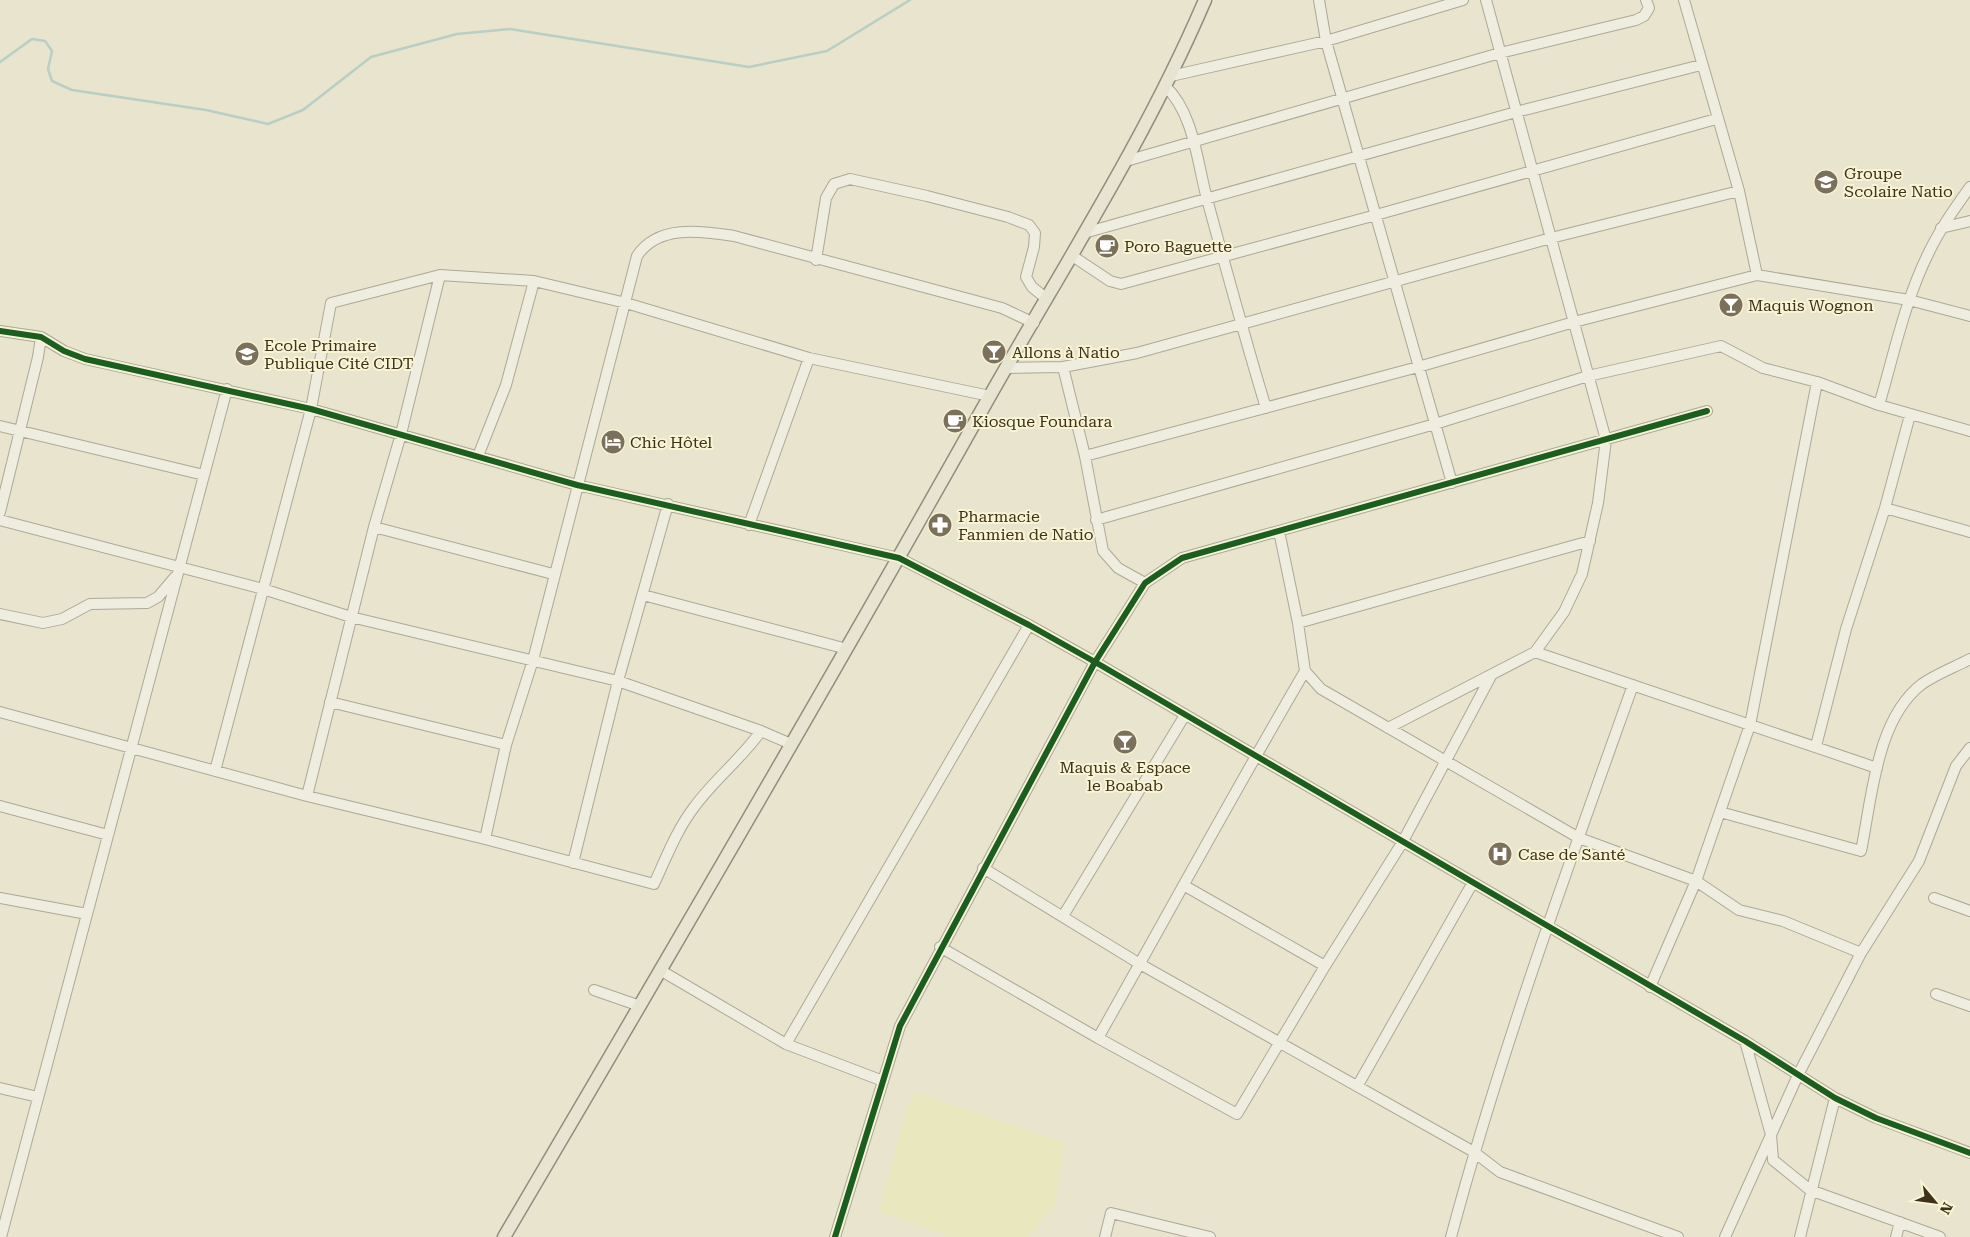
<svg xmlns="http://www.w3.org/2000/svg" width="1970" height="1237" viewBox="0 0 1970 1237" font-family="'Roboto Serif',serif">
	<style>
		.farmland { fill: #e9e7bd }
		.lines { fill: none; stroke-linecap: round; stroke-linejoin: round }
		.stream { stroke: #b9cec5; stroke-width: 2.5 }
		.minor-casing { stroke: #ada897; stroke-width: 12 }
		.major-casing { stroke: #938d7e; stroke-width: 15 }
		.minor { stroke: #efece0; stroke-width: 10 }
		.major { stroke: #e7e4d1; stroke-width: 12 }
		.cycleway-casing { stroke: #f9f4d3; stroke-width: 9 }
		.cycleway { stroke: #1b5e20; stroke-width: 6 }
		.labels { text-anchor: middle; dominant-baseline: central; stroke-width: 4; stroke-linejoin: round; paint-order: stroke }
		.poi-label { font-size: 16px; fill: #3e321d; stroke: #f9f4d3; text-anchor: start }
	</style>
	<rect width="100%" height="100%" fill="#e8e4ce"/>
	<path class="farmland" d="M915,1092L1064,1142L1055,1204L1027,1237H952L879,1212L907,1107Z"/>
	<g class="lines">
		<path class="stream" d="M0,62L32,39L45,41L52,51L48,69L52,81L72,90L206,110L268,124L303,110L371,57L457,34L510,29L749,67L827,51L910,0"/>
		<defs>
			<path id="minor" d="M1319,0L1326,41L1452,483
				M1684,0L1739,191L1757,275
				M1171,76L1326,41L1463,0
				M1165,86C1194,113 1197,162 1207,199C1226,269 1245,339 1266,408
				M1126,161L1500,53L1636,20L1644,16L1649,8L1646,0
				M1941,228L1970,221
				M1084,233L1516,112L1701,65
				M1071,255L1110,281L1121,284L1376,215L1716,119
				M816,260L826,198L834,184L850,179L927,196L1008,217L1029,225L1035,233L1034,247L1026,277L1032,287L1047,299
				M0,331L41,337L64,351L85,359L311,409L577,485L899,558L1029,625L1095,662L1745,1041L1835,1098L1876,1118L1970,1153
				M1063,367L1085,456L1103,551L1118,568L1145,583
				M1008,368L1063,367L1137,353L1551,238L1739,191
				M1879,405C1894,354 1905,300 1929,252C1940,229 1955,208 1970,187
				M0,426L204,475
				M478,456L506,385L534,281
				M1085,456L1418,367L1574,322L1757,275L1909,300L1970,316
				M1885,508L1970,532
				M0,512L38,357L41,337
				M0,520L263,589L351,617L618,681L761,731L791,744
				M1096,520L1435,424L1588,376L1721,346L1763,368L1817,382L1879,405L1970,431
				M749,525L809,358
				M374,527L553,574
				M1279,531L1298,623L1305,671L1321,689L1579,838L1696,881L1739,910L1783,921L1861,953
				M643,595L847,649
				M0,614L43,623L62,619L90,604L147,603L158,597L175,577
				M1298,623L1590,541
				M1535,652L1877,768
				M330,702L506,745
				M0,712L307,796L485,839L654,884C666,858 677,829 695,806C715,779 742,758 761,731
				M1388,728L1535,652L1564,612L1582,574L1598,503L1606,440L1486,0
				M1816,746L1846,629L1885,508L1910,415
				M215,771L311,409L331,303L440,275L534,281L626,303L809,358L990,396
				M307,796L374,527L401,434L440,275
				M0,806L108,835
				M1720,812L1861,851C1872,798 1876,719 1922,684C1936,674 1955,667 1970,659
				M485,839L506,745L533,660L637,256C658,224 701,231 734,236L1002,308L1034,323
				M573,863L618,681L668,504
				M983,868L1140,964L1474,1152L1500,1172L1678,1237
				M1185,886L1325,966
				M0,898L87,914
				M1934,898L1970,911
				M1063,916L1185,715
				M940,947L1098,1038L1237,1114L1325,966L1402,843L1491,676
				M660,970L786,1044L883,1081
				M1650,987L1696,881L1750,725L1817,382
				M594,990L640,1006
				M1936,994L1970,1006
				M1098,1038C1167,916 1234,792 1305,671
				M1745,1041L1771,1135L1773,1160L1810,1190L1940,1237
				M786,1044L1029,625
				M1358,1085L1472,884
				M0,1088L38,1097
				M1,1237L227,389
				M835,1237L900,1026L1095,662L1145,583L1182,558L1707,411
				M1105,1237L1111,1213L1210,1237
				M1451,1237C1501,1050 1568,867 1633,685
				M1725,1237L1798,1075L1861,953L1919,861L1956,766L1970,748
				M1800,1237L1835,1098
				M1896,1237L1900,1222"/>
			<path id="major" d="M504,1237C666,962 827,686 983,408C1059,273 1144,143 1205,0"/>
		</defs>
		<use href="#minor" class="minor-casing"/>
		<use href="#major" class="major-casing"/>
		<use href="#minor" class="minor"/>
		<use href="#major" class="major"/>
		<defs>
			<path id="cycleway" d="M0,331L41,337L64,351L85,359L311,409L577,485L899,558L1029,625L1095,662L1745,1041L1835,1098L1876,1118L1970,1153
				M835,1237L900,1026L1095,662L1145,583L1182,558L1707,411"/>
		</defs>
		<use href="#cycleway" class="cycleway-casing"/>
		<use href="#cycleway" class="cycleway"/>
	</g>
	<defs>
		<symbol id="school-disc" viewBox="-11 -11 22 22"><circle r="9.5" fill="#7a705b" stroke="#f9f4d3"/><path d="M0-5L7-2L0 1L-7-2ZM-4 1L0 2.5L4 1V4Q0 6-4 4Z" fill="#fff"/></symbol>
		<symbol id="cafe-disc" viewBox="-11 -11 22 22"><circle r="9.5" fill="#7a705b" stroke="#f9f4d3"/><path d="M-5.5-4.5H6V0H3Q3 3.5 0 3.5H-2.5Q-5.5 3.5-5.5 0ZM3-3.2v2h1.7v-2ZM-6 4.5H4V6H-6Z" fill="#fff"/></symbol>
		<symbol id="bar-disc" viewBox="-11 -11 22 22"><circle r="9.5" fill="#7a705b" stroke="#f9f4d3"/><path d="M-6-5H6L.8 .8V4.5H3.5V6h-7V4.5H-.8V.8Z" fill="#fff"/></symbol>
		<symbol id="hotel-disc" viewBox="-11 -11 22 22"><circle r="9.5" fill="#7a705b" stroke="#f9f4d3"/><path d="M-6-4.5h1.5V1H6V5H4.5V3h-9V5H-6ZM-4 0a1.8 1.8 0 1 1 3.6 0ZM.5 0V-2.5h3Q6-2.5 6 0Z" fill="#fff"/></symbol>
		<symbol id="pharmacy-disc" viewBox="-11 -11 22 22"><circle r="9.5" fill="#7a705b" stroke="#f9f4d3"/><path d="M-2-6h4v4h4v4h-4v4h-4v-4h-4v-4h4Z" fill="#fff"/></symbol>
		<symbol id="hospital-disc" viewBox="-11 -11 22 22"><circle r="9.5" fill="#7a705b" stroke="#f9f4d3"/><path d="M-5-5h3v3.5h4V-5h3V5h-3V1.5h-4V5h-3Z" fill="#fff"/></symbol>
	</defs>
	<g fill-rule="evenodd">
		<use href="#school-disc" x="1812" y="168" width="28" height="28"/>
		<use href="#cafe-disc" x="1093" y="232" width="28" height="28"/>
		<use href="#bar-disc" x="1717" y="291" width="28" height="28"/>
		<use href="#bar-disc" x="980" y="338" width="28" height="28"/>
		<use href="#school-disc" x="233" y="340" width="28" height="28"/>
		<use href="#cafe-disc" x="941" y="407" width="28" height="28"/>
		<use href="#hotel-disc" x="599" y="428" width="28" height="28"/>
		<use href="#pharmacy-disc" x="926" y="511" width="28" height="28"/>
		<use href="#bar-disc" x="1111" y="728" width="28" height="28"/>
		<use href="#hospital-disc" x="1486" y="840" width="28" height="28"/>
	</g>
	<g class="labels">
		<g class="poi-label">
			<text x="1844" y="173">Groupe<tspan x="1844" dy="18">Scolaire Natio</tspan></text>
			<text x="1124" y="246">Poro Baguette</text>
			<text x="1748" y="305">Maquis Wognon</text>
			<text x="264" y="345">Ecole Primaire<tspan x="264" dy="18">Publique Cité CIDT</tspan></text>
			<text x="1012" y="352">Allons à Natio</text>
			<text x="972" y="421">Kiosque Foundara</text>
			<text x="630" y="442">Chic Hôtel</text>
			<text x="958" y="516">Pharmacie<tspan x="958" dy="18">Fanmien de Natio</tspan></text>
			<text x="1125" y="767" text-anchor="middle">Maquis &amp; Espace<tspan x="1125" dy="18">le Boabab</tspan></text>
			<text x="1518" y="854">Case de Santé</text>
		</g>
	</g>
	<g transform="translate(1935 1202) rotate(119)" stroke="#f9f4d3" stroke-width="4" paint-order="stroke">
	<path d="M0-4L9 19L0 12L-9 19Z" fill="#3e321d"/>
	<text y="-8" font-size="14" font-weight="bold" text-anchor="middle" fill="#3e321d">N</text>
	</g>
</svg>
